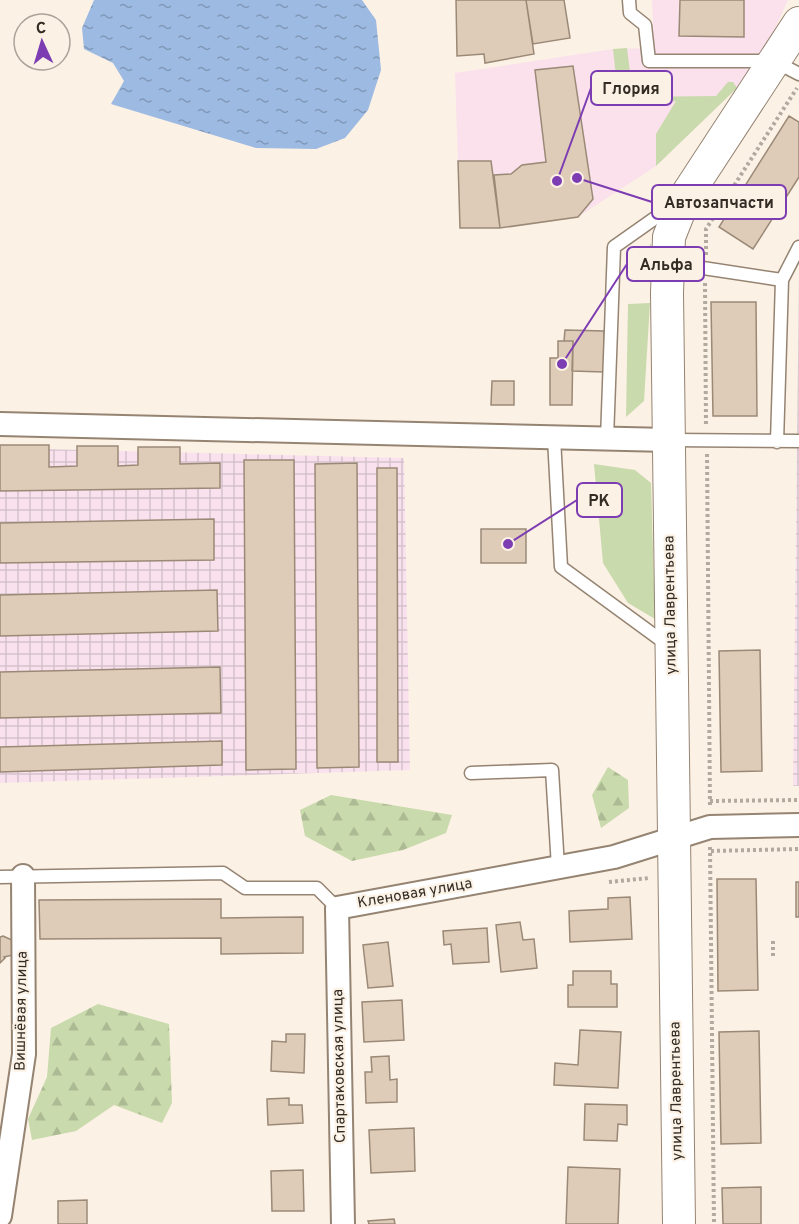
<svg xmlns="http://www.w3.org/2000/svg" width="799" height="1224" viewBox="0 0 799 1224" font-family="Overpass,sans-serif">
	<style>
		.commercial { fill: #fae1ec }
		.industrial { fill: url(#industrial-grid) }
		.grass { fill: #c9daac }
		.forest { fill: url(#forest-firs) }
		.water { fill: url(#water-ripples) }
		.building { fill: #deccb8; stroke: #9b8977; stroke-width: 1.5 }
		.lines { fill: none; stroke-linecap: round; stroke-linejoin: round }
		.lane-casing { stroke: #958472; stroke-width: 15 }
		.street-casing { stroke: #958472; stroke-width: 26 }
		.secondary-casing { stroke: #958472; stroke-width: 34 }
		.path { stroke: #b2a99f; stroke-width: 4; stroke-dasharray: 3 3; stroke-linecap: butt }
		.lane { stroke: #fff; stroke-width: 12 }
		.street { stroke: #fff; stroke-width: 22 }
		.secondary { stroke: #fff; stroke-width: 32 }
		.labels { text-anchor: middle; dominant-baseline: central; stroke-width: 4.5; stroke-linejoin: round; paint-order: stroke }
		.street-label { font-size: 15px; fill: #332c25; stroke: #fcf1e5 }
		.leader { fill: none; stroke: #7d3db2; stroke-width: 2 }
		.callout-dot { fill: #7d3db2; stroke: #fcf1e5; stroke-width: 2 }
		.callout { fill: #fcf1e5; stroke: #7d3db2; stroke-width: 2 }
		.callout-label { font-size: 16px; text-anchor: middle; font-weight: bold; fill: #332c25 }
	</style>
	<defs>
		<pattern id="industrial-grid" width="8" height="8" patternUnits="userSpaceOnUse" patternTransform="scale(1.5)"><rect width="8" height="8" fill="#f9e2ee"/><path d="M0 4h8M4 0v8" fill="none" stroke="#d6c2cc"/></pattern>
		<pattern id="forest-firs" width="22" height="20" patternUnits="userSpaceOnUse" patternTransform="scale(1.5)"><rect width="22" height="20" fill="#c9daac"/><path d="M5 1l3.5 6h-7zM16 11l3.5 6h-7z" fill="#adbb94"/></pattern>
		<pattern id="water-ripples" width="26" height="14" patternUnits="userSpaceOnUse" patternTransform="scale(1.5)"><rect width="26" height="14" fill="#9cbae2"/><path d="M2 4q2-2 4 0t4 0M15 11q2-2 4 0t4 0" fill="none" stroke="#8097b7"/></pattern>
	</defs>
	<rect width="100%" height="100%" fill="#fcf1e5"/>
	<path class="commercial" d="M652,0H788L769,42L737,88L656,166L578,217L500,228H460L455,73L613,49L654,48Z"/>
	<path class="industrial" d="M799,273V786H793Z
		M0,448L404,458L410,770L0,783Z"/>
	<path class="grass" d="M627,48L633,97L716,96L728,82H733L737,88L656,166V134L676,101L619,103L613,49Z
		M651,243V277H630Z
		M650,303L644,401L626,417L628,304Z
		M594,464L635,470L651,483L655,619L628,603L603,563Z"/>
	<path class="forest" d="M608,767L628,780L629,808L601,828L592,795Z
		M331,795L452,815L446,833L403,850L352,861L305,836L300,810Z
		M98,1004L169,1024L172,1103L162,1123L114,1105L76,1131L32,1140L28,1119L47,1077L51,1028Z"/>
	<path class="water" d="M94,0H362L376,20L381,70L368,110L345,138L316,149L256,148L111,104L124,81L113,63L84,49L82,28Z"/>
	<path class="building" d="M456,0H526L534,54L485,63L484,54L457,56Z
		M526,0H564L570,38L533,44Z
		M680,0H744V37L679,36Z
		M573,66L593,199L578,217L500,228L494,175L511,174L522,165L546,162L535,70Z
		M789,116L799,122V177L753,249L719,227Z
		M458,161H491L500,228H460Z
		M711,302H756L757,416H713Z
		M565,330L604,331V372L572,371L573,341H564Z
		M558,341H573L572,405H550V358H558Z
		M492,381H514V405H491Z
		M0,445H49V467L77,466V446H118V466L138,465V447H180V464L220,463V488L0,491Z
		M244,460H294L296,769L246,770Z
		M357,463L359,767L317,768L315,464Z
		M377,468H397L398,762H377Z
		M214,519V560L0,563V523Z
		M481,529H526V563H481Z
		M217,590L218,631L0,636V595Z
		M760,650L762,771L721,772L719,651Z
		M220,667L221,713L0,718V672Z
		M222,741V765L0,772V747Z
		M717,879H756L758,990L718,991Z
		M796,882H799V917H796Z
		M630,897L632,939L570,942L569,911L608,909V898Z
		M221,899V918L303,917V953L221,954V938L40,939L39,900Z
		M520,922L523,940L534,939L537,968L501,972L496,925Z
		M487,928L489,962L453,964L451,944L444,945L443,931Z
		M3,936L12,940L14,947L13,955L4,957L5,958L0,963V937Z
		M388,942L393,986L368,988L363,945Z
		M573,971H611V984H617V1007H568V985H573Z
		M402,1000L404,1040L364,1042L362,1002Z
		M580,1030L621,1032L618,1088L554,1085L555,1063L578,1065Z
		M759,1031L761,1143L721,1144L719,1032Z
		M286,1034H305L304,1073L271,1071L272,1041L286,1042Z
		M389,1056L390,1080L397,1079V1102L366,1103L365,1072H372L371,1057Z
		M289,1098V1105H302L303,1123L268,1125L267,1099Z
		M585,1104L627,1105V1125L618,1124L617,1141L584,1140Z
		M414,1128L415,1171L371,1173L369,1130Z
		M568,1167L620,1169L618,1224H566Z
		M303,1170L304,1211H272L271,1171Z
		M761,1187V1224H723L722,1188Z
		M87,1200V1224H58V1201Z
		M394,1219L395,1224H369L368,1221Z"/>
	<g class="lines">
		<defs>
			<path id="lane" d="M629,0L630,13L645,25L649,61H774L799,74
				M670,263L782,280
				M554,438L561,567L669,646
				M607,439L614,247L675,204
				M670,440L799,441
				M777,442L782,280L799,247
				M471,773L552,770L558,867
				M0,877L223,873L245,888H317L337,908"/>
			<path id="street" d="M0,424L668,440
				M0,1216L24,1054L23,876
				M343,1224L337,908L614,857L710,827L799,825"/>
			<path id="secondary" d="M679,1224L667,293L669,237L684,199L799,23"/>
		</defs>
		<use href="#lane" class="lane-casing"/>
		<use href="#street" class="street-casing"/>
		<use href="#secondary" class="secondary-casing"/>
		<path class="path" d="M706,255V229L797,88
			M705,283L706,426
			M707,454L710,807
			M710,801L799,800
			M710,847L714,1224
			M711,851L799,849
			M609,882L649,878
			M773,941V957"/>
		<use href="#lane" class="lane"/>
		<use href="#street" class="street"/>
		<use href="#secondary" class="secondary"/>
	</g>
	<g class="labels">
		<g class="street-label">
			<text transform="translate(671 605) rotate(-91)">улица Лаврентьева</text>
			<text transform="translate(415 894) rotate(-10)">Кленовая улица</text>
			<text transform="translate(22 1011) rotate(-89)">Вишнёвая улица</text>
			<text transform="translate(340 1066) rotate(-91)">Спартаковская улица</text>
			<text transform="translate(677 1091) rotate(-91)">улица Лаврентьева</text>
		</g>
	</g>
	<path class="leader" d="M557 181L591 88M577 178L652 202M562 364L627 264M508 544L577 500"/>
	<g class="callout-dot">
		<circle cx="557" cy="181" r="6"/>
		<circle cx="577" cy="178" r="6"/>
		<circle cx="562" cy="364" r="6"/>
		<circle cx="508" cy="544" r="6"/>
	</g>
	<g class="callout">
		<rect x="591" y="71" width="81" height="34" rx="6"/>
		<rect x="652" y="185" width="134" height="34" rx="6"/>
		<rect x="627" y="247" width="77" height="34" rx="6"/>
		<rect x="577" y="483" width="45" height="34" rx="6"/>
	</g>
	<g class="callout-label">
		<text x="631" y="94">Глория</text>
		<text x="719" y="208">Автозапчасти</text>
		<text x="666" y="270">Альфа</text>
		<text x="599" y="506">РК</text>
	</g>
	<g transform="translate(42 42) rotate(356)"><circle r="28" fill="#fcf1e5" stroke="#aca298" stroke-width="1.5"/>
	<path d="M0-4.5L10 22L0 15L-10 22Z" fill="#7d3db2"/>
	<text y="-9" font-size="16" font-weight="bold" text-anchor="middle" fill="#332c25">С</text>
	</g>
</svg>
